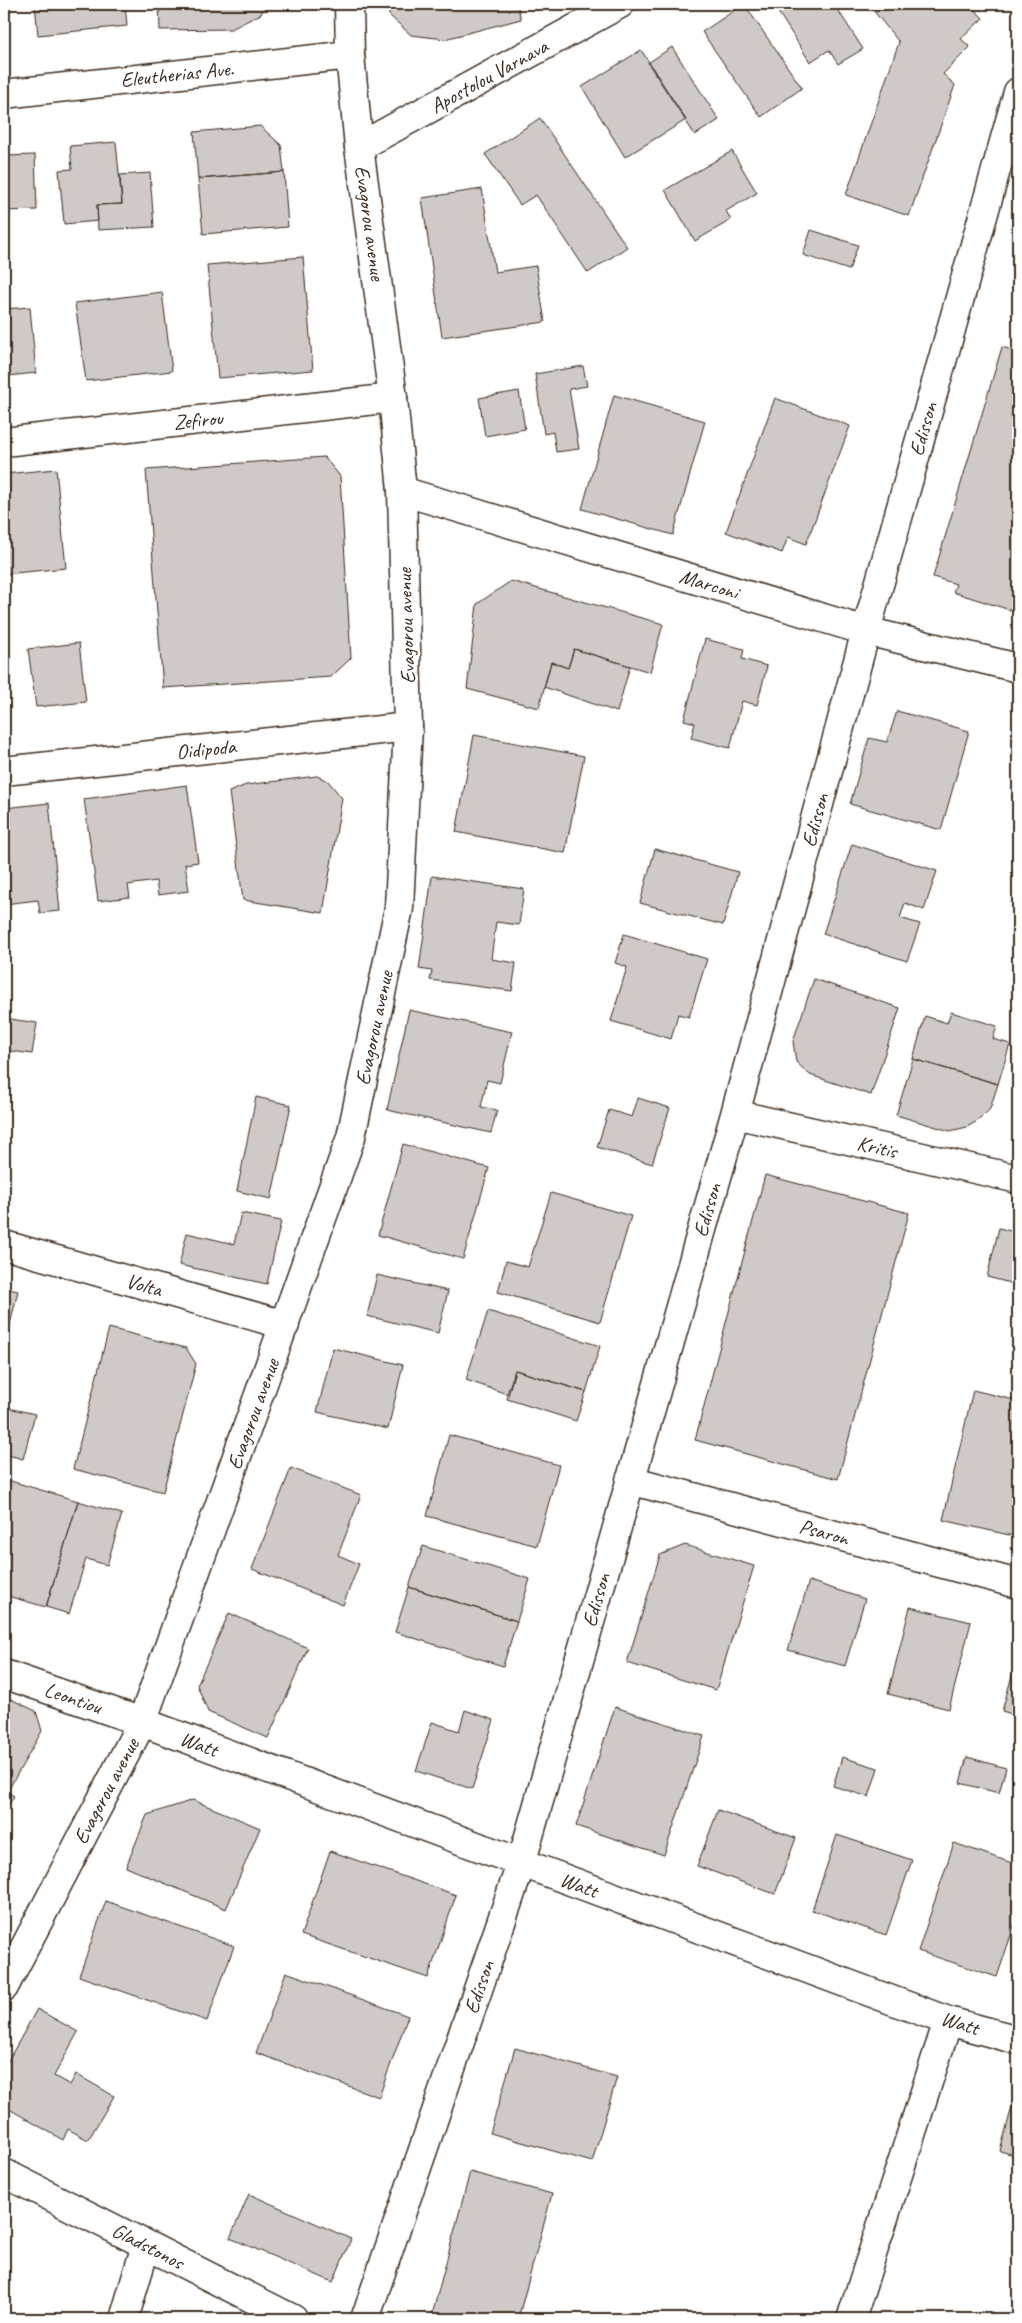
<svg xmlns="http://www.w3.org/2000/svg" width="1022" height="2323" viewBox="0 0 1022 2323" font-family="Caveat,sans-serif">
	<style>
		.building { fill: #cfcac7; stroke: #3b2a1e }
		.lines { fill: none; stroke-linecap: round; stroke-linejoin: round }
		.street-casing { stroke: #3b2a1e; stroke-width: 31 }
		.secondary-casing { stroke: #3b2a1e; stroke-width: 31 }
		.street { stroke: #fff; stroke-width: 28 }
		.secondary { stroke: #fff; stroke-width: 28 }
		.labels { text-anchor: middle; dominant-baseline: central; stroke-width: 5; stroke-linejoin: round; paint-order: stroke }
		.street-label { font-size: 21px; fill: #3b2a1e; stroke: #fff }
	</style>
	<rect width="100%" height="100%" fill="#fff"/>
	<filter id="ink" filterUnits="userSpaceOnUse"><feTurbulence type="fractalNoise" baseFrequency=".02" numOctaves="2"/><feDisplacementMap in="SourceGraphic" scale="10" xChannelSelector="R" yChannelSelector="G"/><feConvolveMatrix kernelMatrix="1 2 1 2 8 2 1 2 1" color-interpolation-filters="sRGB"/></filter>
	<g filter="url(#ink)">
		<path class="building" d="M35,4H125L127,26L38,35Z
			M159,4H267L261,14L231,29L160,30Z
			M389,4H517L521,19L445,39L411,35L389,15Z
			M744,4L802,88L761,117L702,32Z
			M773,4H834L863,49L838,64L829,50L810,62Z
			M868,4H969L983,18L961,39L970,47L943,74L955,85L909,216L846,195L899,42Z
			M672,47L719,120L695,135L648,63Z
			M641,50L686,120L625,157L582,87Z
			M540,118L627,247L588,273L536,195L520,205L485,154Z
			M260,126L281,145L284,172L198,179L194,132Z
			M116,142L122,204L97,205L98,221L64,224L59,170L72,169L70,146Z
			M732,151L757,193L726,211L731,220L695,241L665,190Z
			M35,155L37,210L4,211V156Z
			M284,172L288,227L203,234L198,179Z
			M150,173L154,227L98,230L97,205L122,204L120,175Z
			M482,189L495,272L536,266L545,322L442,337L422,198Z
			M811,230L858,245L849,270L803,255Z
			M303,257L313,370L218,378L207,265Z
			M162,292L172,371L86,381L75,303Z
			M30,307L36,373L8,376L7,370L4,371V309Z
			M1002,347L1018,352V586L1010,610L953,592L956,584L933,577Z
			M583,366L587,386L569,389L579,449L556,452L553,432L544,434L535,374Z
			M519,391L525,429L485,436L479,398Z
			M614,395L705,421L673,535L582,509Z
			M775,398L850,426L806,544L788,537L782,553L726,532Z
			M324,457L340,476L351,658L331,677L163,688L146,470Z
			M56,469L66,568L4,574V474Z
			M511,581L663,624L650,672L574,649L568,668L551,662L539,708L467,689L477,604Z
			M705,639L744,649L742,659L767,666L757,705L742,701L730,748L691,738L695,723L684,720Z
			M79,643L86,702L36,707L28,649Z
			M574,649L630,666L617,712L544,687L551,662L568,668Z
			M897,711L969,731L941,830L850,804L869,738L887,742Z
			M474,735L584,756L565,853L456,832Z
			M317,776L328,781L342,798L323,913L243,900L229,792L246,785Z
			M187,785L198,862L185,864L189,891L158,895L156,881L128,885L130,897L98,901L84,799Z
			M49,803L60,911L40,913L38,900L4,904V808Z
			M852,844L937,871L924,910L905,903L900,918L920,924L907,961L823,934Z
			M655,849L738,872L723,925L640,903Z
			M432,876L524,889L519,925L496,922L491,959L516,963L512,991L430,980L432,971L419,969Z
			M624,934L707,959L689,1017L678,1014L671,1039L611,1021L627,967L615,963Z
			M814,979L900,1008L871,1095L810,1075L796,1062L793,1041Z
			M409,1010L512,1032L500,1083L487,1080L481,1107L497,1110L491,1133L387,1110Z
			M951,1012L997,1026L993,1039L1010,1044L998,1084L913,1059L925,1016L947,1023Z
			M4,1018L37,1023L32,1054L4,1050Z
			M913,1059L998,1084L990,1109L979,1120L967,1127L950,1131L896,1115Z
			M256,1097L291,1105L271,1199L237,1191Z
			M638,1098L670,1108L652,1164L597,1147L609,1110L632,1117Z
			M403,1144L489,1168L463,1259L378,1235Z
			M765,1175L909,1213L838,1479L695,1440Z
			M551,1193L631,1216L600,1322L498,1292L506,1261L528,1267Z
			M241,1213L281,1221L267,1284L179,1265L187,1233L234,1244Z
			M999,1228L1018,1233V1285L987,1277Z
			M377,1275L448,1291L438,1333L367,1316Z
			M4,1288L18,1291L4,1350Z
			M488,1311L600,1346L586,1392L515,1370L507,1394L466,1380Z
			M109,1328L186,1348L196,1364L163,1492L73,1469Z
			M333,1348L403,1365L388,1429L317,1412Z
			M515,1370L586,1392L576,1421L507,1399Z
			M973,1390L1018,1401V1537L943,1520Z
			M4,1407L35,1414L23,1459L4,1454Z
			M449,1435L559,1465L537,1546L427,1516Z
			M291,1468L361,1495L338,1555L359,1564L343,1605L252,1569Z
			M4,1479L78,1501L46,1607L4,1595Z
			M78,1501L122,1514L107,1565L86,1559L69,1614L46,1607Z
			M685,1545L754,1566L716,1690L627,1663L660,1555Z
			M423,1546L530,1579L517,1621L409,1587Z
			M809,1581L865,1599L845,1666L788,1650Z
			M409,1587L517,1621L503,1666L395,1632Z
			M910,1607L971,1622L949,1709L888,1694Z
			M229,1613L308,1648L268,1738L208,1712L197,1685Z
			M1013,1672L1018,1673V1716L1002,1711Z
			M4,1696L36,1711L42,1731L7,1792L14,1796L4,1813Z
			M615,1707L704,1736L664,1855L576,1826Z
			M465,1710L494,1720L472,1789L416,1771L432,1722L459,1731Z
			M842,1757L878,1768L869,1797L833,1786Z
			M967,1757L1006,1768L999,1793L960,1783Z
			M193,1800L260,1828L226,1909L126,1867L147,1815Z
			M718,1810L796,1838L775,1894L697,1866Z
			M837,1835L912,1860L886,1935L812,1910Z
			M954,1843L1018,1865V1914L997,1977L918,1951Z
			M330,1851L456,1895L428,1978L301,1935Z
			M106,1901L234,1946L207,2021L79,1976Z
			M286,1972L408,2016L379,2097L256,2053Z
			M37,2009L78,2032L54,2076L70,2085L76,2074L114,2096L88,2140L68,2129L63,2140L4,2106V2068Z
			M515,2048L617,2077L592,2162L490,2133Z
			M1013,2103L1018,2104V2156L1000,2151Z
			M470,2172L552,2194L518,2319H431Z
			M249,2194L351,2239L333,2282L230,2238Z"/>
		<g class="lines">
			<defs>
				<path id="street" d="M4,94L350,55
					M359,147L620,4
					M4,442L393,398
					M402,491L866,631L1018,668
					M4,771L408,727
					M735,1114L1018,1179
					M4,1245L285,1325
					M630,1480L1018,1584
					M4,1674L142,1722L948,2021L1018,2040
					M4,2173L293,2319
					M124,2319L146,2245
					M365,2319L521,1864L735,1114L866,631L1018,92
					M851,2319L948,2021"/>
				<path id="secondary" d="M4,1987L142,1722L351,1137L399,908L408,727L402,491L393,398L359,147L350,55L349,4"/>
			</defs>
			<use href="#street" class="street-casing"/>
			<use href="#secondary" class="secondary-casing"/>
			<use href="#street" class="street"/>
			<use href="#secondary" class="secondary"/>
		</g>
	</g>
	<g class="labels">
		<g class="street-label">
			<text transform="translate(177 74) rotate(-6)">Eleutherias Ave.</text>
			<text transform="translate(489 76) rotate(-29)">Apostolou Varnava</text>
			<text transform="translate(370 223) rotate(82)">Evagorou avenue</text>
			<text transform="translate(198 420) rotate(-6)">Zefirou</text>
			<text transform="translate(923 429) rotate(-74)">Edisson</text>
			<text transform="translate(709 584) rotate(17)">Marconi</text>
			<text transform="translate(406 626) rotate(-92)">Evagorou avenue</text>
			<text transform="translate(206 749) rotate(-6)">Oidipoda</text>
			<text transform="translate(815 820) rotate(-75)">Edisson</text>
			<text transform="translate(374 1028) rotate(-78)">Evagorou avenue</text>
			<text transform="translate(877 1147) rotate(13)">Kritis</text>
			<text transform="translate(707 1210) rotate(-74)">Edisson</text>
			<text transform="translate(144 1285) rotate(16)">Volta</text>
			<text transform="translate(253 1414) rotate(-70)">Evagorou avenue</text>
			<text transform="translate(824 1532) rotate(15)">Psaron</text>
			<text transform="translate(596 1600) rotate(-74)">Edisson</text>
			<text transform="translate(73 1698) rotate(19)">Leontiou</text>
			<text transform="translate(199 1744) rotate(20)">Watt</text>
			<text transform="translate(106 1791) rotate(-62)">Evagorou avenue</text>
			<text transform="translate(579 1885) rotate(20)">Watt</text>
			<text transform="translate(479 1987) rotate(-71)">Edisson</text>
			<text transform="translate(960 2023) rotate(17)">Watt</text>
			<text transform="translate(148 2246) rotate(27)">Gladstonos</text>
		</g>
	</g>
	<rect width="1022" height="2323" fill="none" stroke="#fff" stroke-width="20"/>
	<rect x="10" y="10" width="1002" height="2303" fill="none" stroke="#3b2a1e" stroke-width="2" filter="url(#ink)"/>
</svg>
